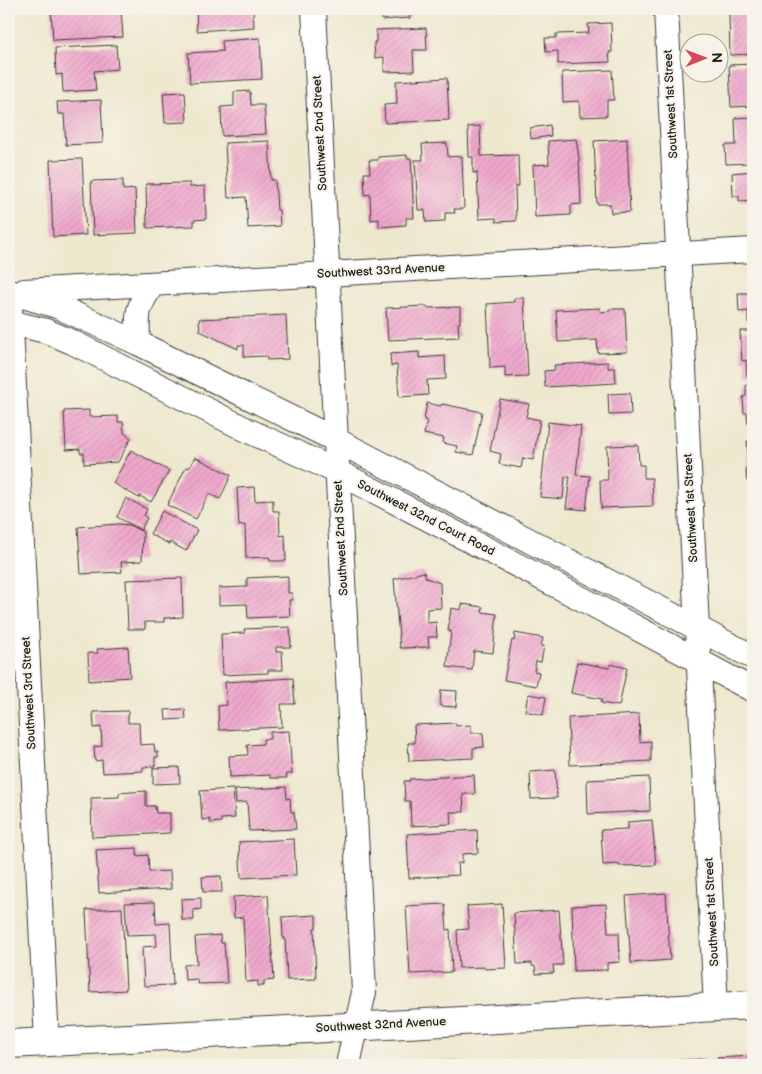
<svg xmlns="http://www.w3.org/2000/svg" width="762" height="1074" viewBox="0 0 762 1074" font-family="'Balsamiq Sans',sans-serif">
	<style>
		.building { fill: url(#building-hatch) }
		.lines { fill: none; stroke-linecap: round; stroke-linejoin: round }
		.minor-casing { stroke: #3c3b37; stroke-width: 26 }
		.tertiary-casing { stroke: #3c3b37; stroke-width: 30 }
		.minor { stroke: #fff; stroke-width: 24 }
		.tertiary { stroke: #fff; stroke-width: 28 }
		.labels { text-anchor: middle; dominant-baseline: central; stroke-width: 4; stroke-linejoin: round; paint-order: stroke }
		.street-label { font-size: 12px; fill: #1c1c1c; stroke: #f7f3e8 }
	</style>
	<defs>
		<pattern id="building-hatch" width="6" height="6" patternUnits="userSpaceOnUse" patternTransform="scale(1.25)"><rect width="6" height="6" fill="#f0a9cd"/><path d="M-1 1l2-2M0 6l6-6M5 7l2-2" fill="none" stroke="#cd91af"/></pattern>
	</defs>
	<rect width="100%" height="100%" fill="#f7f3e8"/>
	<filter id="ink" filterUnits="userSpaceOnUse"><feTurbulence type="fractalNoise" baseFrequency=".02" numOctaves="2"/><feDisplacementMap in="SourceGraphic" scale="10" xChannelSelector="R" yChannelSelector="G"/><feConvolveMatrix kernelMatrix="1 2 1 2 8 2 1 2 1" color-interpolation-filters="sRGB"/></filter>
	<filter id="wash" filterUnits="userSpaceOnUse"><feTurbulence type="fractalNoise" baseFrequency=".0096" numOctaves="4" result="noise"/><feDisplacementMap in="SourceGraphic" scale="20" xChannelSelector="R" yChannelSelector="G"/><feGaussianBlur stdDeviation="1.12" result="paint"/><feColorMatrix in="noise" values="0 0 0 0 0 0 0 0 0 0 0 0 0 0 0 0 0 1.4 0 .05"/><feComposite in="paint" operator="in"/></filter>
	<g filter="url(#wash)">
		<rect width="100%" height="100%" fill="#eee8cf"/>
		<g id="blocks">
			<path class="building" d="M51,9H121L123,37L53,40Z
				M202,9H253L254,27L197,31L196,11L202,10Z
				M381,9H409L410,18L382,20Z
				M753,13V54L730,55L729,14Z
				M611,23L612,52H609L610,62L558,64V51L546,52L545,38H556V34L589,33L588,24Z
				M426,28L427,50H413L414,71L384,72V57L375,58L374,42H376V30Z
				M260,38L262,79L190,83L188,53L223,51L222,41Z
				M116,45L118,69L94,71L96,90L63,92L62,74L56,75L55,48Z
				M753,64V106L731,107L729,65Z
				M612,70L614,100H607V116L580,117L579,101L563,102L562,72Z
				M447,78L449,120L385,123L384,105L397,104L396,81Z
				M250,91L251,105H264L266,134L222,136L221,107L234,106V92Z
				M185,92L187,122L165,123L163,93Z
				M101,100L103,143L66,145L64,114H58L57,102Z
				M753,117V163L726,164L725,145H736L735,118Z
				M550,125L551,136L531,139L530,128Z
				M480,126L481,156L518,155L519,186H515L516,221L496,222V218L479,219L477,172L473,173V157H469L468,127Z
				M576,139L579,158L581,204L571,205V215L535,217L533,165L549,164L548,141Z
				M627,139L630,212L611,213L610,204H597L594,141Z
				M269,141L271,180H275L277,210H279L280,226L248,228L246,197L228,198L225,143Z
				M447,143L448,157L462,156L464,209H454L455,213H445V221L426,222L425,210H418L415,160H423L422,144Z
				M407,155V158H411L414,218H406V225L379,227V219L371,220L370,194L365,195L364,173H370L369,160H378V157Z
				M82,159L86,235L53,237L50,160Z
				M753,171V200L739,201V196H733L732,173Z
				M123,180V190L135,189L137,233L93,235L91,181Z
				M190,183V187L205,186L206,219L194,220V226L147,228L146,184Z
				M738,293H753V323H748V311L739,312Z
				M514,298H524L528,376L505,377V367L490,368L487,304L514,302Z
				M427,306V308L460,307V323H458L459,337L388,340L386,308Z
				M600,308V312L609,311V309H625L627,352L598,353L597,340L558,342L556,310Z
				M286,315L288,359L267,360L266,356L244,357V345H238V349L200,331L199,319Z
				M740,331H753V376H747L746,360L742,361Z
				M419,352V358L445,356L446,379L427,380L428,395L399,397L397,365L391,366L390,354Z
				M608,362V368H615L616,383L545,387L544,371L555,370L554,365Z
				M753,384V424H748L747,413H744L743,397L746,396V385Z
				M630,393L631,414L609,415L608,394Z
				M500,399L529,404L526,417L540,420L533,460L523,458L521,468L499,464L501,454L490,451Z
				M427,403L441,406L442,404L482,412L473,455L456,452L457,446L443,443L444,438L424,434L427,421L424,420Z
				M89,410V417L118,416V422H123L124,433L131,438L118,462L84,464V453H80V449L66,450L64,411Z
				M548,422L581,426L576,475L590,476L586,510L566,508L570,477H565L563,499L540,497Z
				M747,441H753V480L747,481L746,467H749Z
				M638,445L639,465H644V478H652L653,506L601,508L600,480H608L607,446Z
				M131,450L169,471L151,502L140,496L139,498L113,483Z
				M195,457L231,475L220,499L209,494L196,519L167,505L186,467L189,468Z
				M254,487L255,501L273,500V511H279L280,536L285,535L286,561H270L269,557L246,558L245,525L239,526L237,488Z
				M126,498L147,509L144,516L147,518L141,530L117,517Z
				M162,511L197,530L186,551L170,542L169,544L150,534Z
				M119,524L129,525L143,532L142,561L121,562L122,572L81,574L78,527Z
				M424,572L426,578L440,583L441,608L427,609V623L436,622L437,637H428L429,647L400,648L394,579Z
				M288,576V593H292V600H289L290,616L248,618L247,604L219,605V588L247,587V578Z
				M182,578L183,617L164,618V622H145V629H128L126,580Z
				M462,604L483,607L482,612L497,614L493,653L474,651L472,670L447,667L451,631H448L451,608L461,610Z
				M290,627L291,647H276V652L282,651L283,670H268V673L223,675L221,634L245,633L244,629Z
				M515,633L543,638L541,646H544L541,662L536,661L534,671L539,672L536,686L504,680L512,640L514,641Z
				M128,647L130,677L101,679V680L89,681L88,653H98L97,649Z
				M577,662L609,668L610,664L627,668L619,706L601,703L602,699L571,693Z
				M293,678L295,704H281L282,727L219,730L218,706L227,705L225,682Z
				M441,690L457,691L456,707L440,706Z
				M528,694L546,697L543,715L525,711Z
				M185,709L186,719L166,720L165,710Z
				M128,711V723H139L140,745L154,744L155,752H158V757H155V766L143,767V771L103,773L102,760L95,761L94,747L102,746L101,727L94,728L93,712Z
				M639,714L640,742L651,741V761L570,765L568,718Z
				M456,723V726L471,725V733H483L484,747L473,748V758L409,761L408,743H415L414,725Z
				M289,731L292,774H286L287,778H270V775L230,777L229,756L248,755L247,745L263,744V739H270V732Z
				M179,767L180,783L153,784V768Z
				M555,770L557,798L531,799L530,772Z
				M474,775L475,794H463L464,812H450L451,824L411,826L410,801H405L404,781H410L409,779Z
				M649,777L650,811L588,814L587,780Z
				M286,787L287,799L290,798L291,812H294L296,829L249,831L247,802L236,803L235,790Z
				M233,789L235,818L221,819V822L210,823V819L202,820L200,791Z
				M146,791V806H155L156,813H170V833L92,837L91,798L119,797V793Z
				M652,820L656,865L619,866V864L603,865L601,830L628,829V822Z
				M477,830L478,853L462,854V863H458L459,875L409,878L407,834Z
				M294,839L296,875L241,878L239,842Z
				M137,848V856L148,855L149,872L170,871L171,889L99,893L96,850Z
				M221,876L222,892H203L202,877Z
				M666,893L670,960L631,963L626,896Z
				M268,895L274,980L264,981V986H258V981L246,982L243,917L234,918L233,897Z
				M201,898V909L193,910L194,920H182L181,899Z
				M155,902L156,924L170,923L173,985L144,986L142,947L157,946L156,934L127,935L125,903Z
				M445,904L447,930L450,929L452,972L410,974L406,906Z
				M502,904L506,968L485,969V967L459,968L457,930L469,929L467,906Z
				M606,904L608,933H619L620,962L607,963V970L574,971L572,906Z
				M122,908L126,990L90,992L86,910Z
				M559,910L563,965H553L554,973L536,974L535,966H532V963L517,964L514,913Z
				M316,915V928H314L316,979L287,980L285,938H283L282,917Z
				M220,935L221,943H224L227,983L198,984L197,979L185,980L184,965L197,964L195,937Z
				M753,1056V1065H718L717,1058Z
				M704,1059L705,1065H672L671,1061Z
				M457,1061V1065H424L423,1063Z"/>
		</g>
	</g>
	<g filter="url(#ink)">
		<use href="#blocks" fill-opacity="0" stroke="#3c3b37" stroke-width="1"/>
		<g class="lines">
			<defs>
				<path id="minor" d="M314,9L364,992L349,1060V1065
					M666,9L716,1007
					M24,291L753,250
					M9,292L57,306L138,343L336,440L753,657
					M10,307L47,1042
					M9,322L46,331L72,342L249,431L338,472L586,601L753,690
					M138,343C137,314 136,308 153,284"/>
				<path id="tertiary" d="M9,1044L407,1024L753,1005"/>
			</defs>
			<use href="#minor" class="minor-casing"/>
			<use href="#tertiary" class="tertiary-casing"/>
			<use href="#minor" class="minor"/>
			<use href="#tertiary" class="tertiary"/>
		</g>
	</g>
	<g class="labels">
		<g class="street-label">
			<text transform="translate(671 104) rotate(-93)">Southwest 1st Street</text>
			<text transform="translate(320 133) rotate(-93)">Southwest 2nd Street</text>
			<text transform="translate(381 271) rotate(-3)">Southwest 33rd Avenue</text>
			<text transform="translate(691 508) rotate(-93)">Southwest 1st Street</text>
			<text transform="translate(426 518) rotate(27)">Southwest 32nd Court Road</text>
			<text transform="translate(341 538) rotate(-93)">Southwest 2nd Street</text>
			<text transform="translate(29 693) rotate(-93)">Southwest 3rd Street</text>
			<text transform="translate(712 912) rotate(-93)">Southwest 1st Street</text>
			<text transform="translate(381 1025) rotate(-3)">Southwest 32nd Avenue</text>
		</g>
	</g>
	<rect width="762" height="1074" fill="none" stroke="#f7f3e8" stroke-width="30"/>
	<g transform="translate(704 58) rotate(89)"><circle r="24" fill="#f7f3e8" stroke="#9f9d96"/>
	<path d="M0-4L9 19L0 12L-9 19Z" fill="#d1495b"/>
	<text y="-8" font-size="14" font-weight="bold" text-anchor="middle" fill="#1c1c1c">N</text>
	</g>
</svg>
